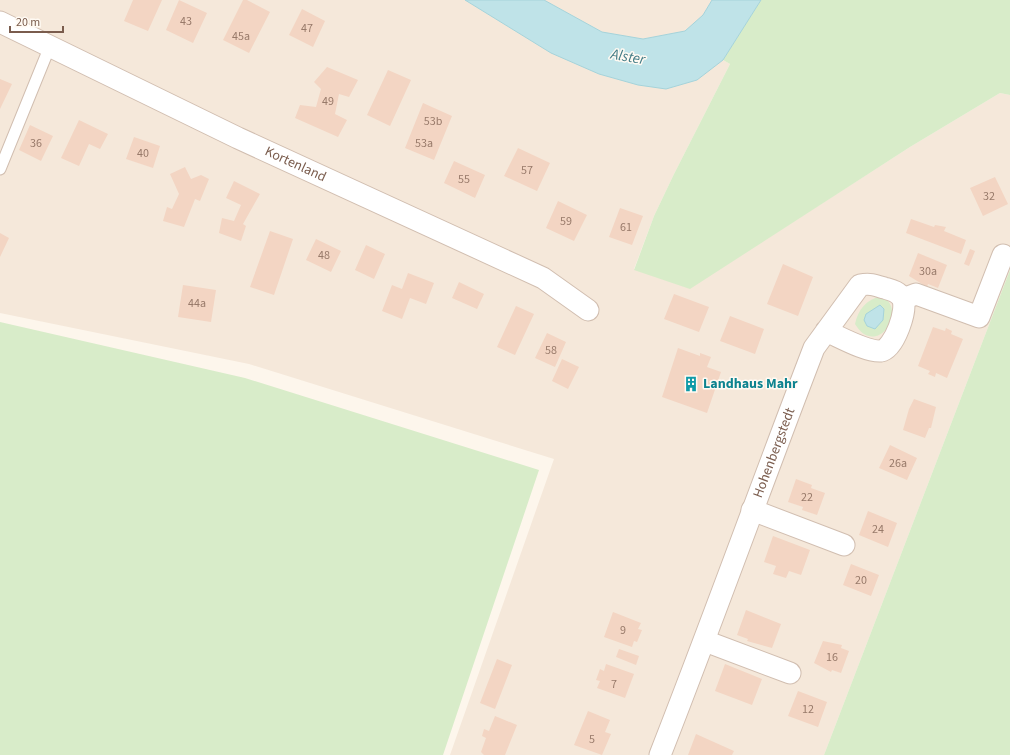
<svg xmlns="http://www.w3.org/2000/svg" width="1010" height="755" viewBox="0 0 1010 755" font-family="'Source Sans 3',sans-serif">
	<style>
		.residential { fill: #f5e8da }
		.green { fill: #d8ecc9 }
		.water { fill: #bfe3e8; stroke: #a5d3da }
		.building { fill: #f3d5c3 }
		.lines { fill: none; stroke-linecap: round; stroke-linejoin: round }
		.service-casing { stroke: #d1beb0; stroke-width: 13 }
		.minor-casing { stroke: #d1beb0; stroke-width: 23 }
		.service { stroke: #fff; stroke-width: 11 }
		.minor { stroke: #fff; stroke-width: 21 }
		.labels { text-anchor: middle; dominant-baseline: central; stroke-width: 3; stroke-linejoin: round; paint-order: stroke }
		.number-label { font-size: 12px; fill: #987a6a }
		.street-label { font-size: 14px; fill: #7a5c4d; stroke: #fffaf3 }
		.culture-label { font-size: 14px; font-weight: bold; fill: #0d838f; stroke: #fffaf3; text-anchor: start }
		.water-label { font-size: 15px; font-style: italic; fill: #437c86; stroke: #fffaf3 }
	</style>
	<rect width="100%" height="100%" fill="#fdf6ec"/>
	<path class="residential" d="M0,0H465L552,53L599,74L638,85L666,89L697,80L723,60L730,64L674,174L654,216L634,269L690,288L910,147L1000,93L1010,95V270L824,755H450L554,459L249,364L0,313Z
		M544,0H712L703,15L685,31L643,39L602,32Z"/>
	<path class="green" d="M761,0H1010V95L1000,93L910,147L690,289L634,270L654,216L674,174L730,64L723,60Z
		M1010,270V755H824Z
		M882,296C909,311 876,359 855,324C858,310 866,299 882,296Z
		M0,322L245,378L539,470L443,755H0Z"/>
	<path class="water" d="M465,0H544L602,32L643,39L685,31L703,15L712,0H761L723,60L697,80L666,89L638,85L599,74L551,53Z
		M880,305L884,309L883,320L875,329L867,326L864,320L866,314Z"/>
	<path class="building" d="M133,0H162L148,31L124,21Z
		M179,0L207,13L193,43L166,30Z
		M243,0H247L270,12L249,53L223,40Z
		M302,9L325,21L313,47L289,35Z
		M327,67L358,80L349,97L339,94L335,114L347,120L338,137L295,118L300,105L316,107L321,89L314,82Z
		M388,70L411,80L390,126L367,115Z
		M0,79L12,84L0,109Z
		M423,103L452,116L434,160L405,148Z
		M79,120L108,134L100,149L89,144L79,166L61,158Z
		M30,125L53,136L41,161L19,150Z
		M134,137L160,146L153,168L126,159Z
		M518,148L550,163L537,191L504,176Z
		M454,161L485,175L475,198L444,183Z
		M185,167L191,179L201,175L209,179L200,201L195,199L184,227L163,221L167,207L172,209L179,194L170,174Z
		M995,177L1008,204L983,216L970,188Z
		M234,181L260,194L243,224L246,226L241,241L219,233L222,218L234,221L241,205L226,198Z
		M558,201L587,215L574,241L546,228Z
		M620,208L643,216L632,245L609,237Z
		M911,219L934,227L935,225L946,227L944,231L966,240L961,254L906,233Z
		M270,231L293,239L274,295L250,287Z
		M0,233L9,238L0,257Z
		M316,239L341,251L331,272L306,260Z
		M366,245L385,254L374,279L355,270Z
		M970,249L975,251L969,266L964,264Z
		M918,253L947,265L938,288L928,284L927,287L909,276Z
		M783,264L813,277L798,316L767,304Z
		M408,273L434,283L426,304L410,298L402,319L382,311L392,285L402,289Z
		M459,282L484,294L477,309L452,298Z
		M183,285L216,290L211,322L178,317Z
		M674,294L709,307L699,332L664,319Z
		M516,306L534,314L515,355L497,347Z
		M730,316L764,329L755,354L720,341Z
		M933,327L945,331L946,328L952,331L951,334L963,339L947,378L936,373L935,377L928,374L930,371L918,366Z
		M547,333L566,342L555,367L535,358Z
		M678,348L700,356V353L711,357L707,367L721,372L707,413L662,397Z
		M562,359L579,367L568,389L552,381Z
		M914,399L936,407L931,428H929L925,438L903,430L909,409Z
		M890,445L917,458L907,480L879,468Z
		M796,479L812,485L811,488L825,493L817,515L802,510L803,507L788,502Z
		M868,511L897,523L888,547L859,535Z
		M773,536L810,550L801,575L789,571L786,578L773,574L776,566L764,562Z
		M851,564L879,575L871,596L843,585Z
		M746,610L781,624L772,648L747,641L748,639L737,635Z
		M613,612L641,623L638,629L642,630L637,642L634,641L632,647L604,637Z
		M823,641L842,645L841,648L849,651L841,673L832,670L831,672L814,663Z
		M619,649L639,656L636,665L616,657Z
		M497,659L512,665L495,709L480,703Z
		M606,664L634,674L625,698L597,688L600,681L596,680L600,669L604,671Z
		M725,664L762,679L752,705L715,691Z
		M798,691L827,702L818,727L788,716Z
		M588,711L610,720L605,732L611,734L602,755L574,745Z
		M495,716L517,725L505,755H484L481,752L486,738L482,736L484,729L489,731Z
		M696,734L734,751L732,755H688Z"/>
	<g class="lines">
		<defs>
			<path id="service" d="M0,169L50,46"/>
			<g id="minor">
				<path id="s1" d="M0,22L238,138L543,278L588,310"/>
				<path d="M903,299L916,294L979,317L1003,255"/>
				<path d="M752,510L844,545"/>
				<path d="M705,641L790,673"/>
				<path id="s2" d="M660,755C713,620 762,483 814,348L860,285C870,283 875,285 884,288C891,290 898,291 902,298C909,308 894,349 881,351C866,352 840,337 826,331"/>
			</g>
		</defs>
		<use href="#service" class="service-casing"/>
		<use href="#minor" class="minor-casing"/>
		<use href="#service" class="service"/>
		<use href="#minor" class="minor"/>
	</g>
	<defs>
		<symbol id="building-bare" viewBox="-9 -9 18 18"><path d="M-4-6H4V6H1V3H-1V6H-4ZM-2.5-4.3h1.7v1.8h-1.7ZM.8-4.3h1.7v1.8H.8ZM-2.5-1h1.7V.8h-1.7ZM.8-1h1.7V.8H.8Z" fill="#0f9aa8" stroke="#fffaf3" stroke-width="2.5" paint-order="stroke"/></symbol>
	</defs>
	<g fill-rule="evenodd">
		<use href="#building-bare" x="680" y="373" width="22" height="22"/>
	</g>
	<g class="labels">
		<g class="number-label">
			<text x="186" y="21">43</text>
			<text x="307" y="28">47</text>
			<text x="241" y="36">45a</text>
			<text x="328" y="101">49</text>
			<text x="433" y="121">53b</text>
			<text x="36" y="143">36</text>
			<text x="424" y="143">53a</text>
			<text x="143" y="153">40</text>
			<text x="527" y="170">57</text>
			<text x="464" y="179">55</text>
			<text x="989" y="196">32</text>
			<text x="566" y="221">59</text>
			<text x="626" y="227">61</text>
			<text x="324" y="255">48</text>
			<text x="928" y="271">30a</text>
			<text x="197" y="303">44a</text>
			<text x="551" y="350">58</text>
			<text x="898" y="463">26a</text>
			<text x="807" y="497">22</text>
			<text x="878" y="529">24</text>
			<text x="861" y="580">20</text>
			<text x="623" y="630">9</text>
			<text x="832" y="657">16</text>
			<text x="614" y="684">7</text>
			<text x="808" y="709">12</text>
			<text x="592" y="739">5</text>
		</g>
		<g class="street-label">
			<text stroke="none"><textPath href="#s1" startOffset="328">Kortenland</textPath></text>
			<text stroke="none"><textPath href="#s2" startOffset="323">Hohenbergstedt</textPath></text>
		</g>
		<g class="culture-label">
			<text x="703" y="384">Landhaus Mahr</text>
		</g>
		<g class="water-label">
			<text transform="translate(628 57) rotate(10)">Alster</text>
		</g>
	</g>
	<path d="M10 26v6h53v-6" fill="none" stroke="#7a5c4d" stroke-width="2"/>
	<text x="16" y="26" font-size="12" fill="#7a5c4d" stroke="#fffaf3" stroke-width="3" paint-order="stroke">20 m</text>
</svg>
